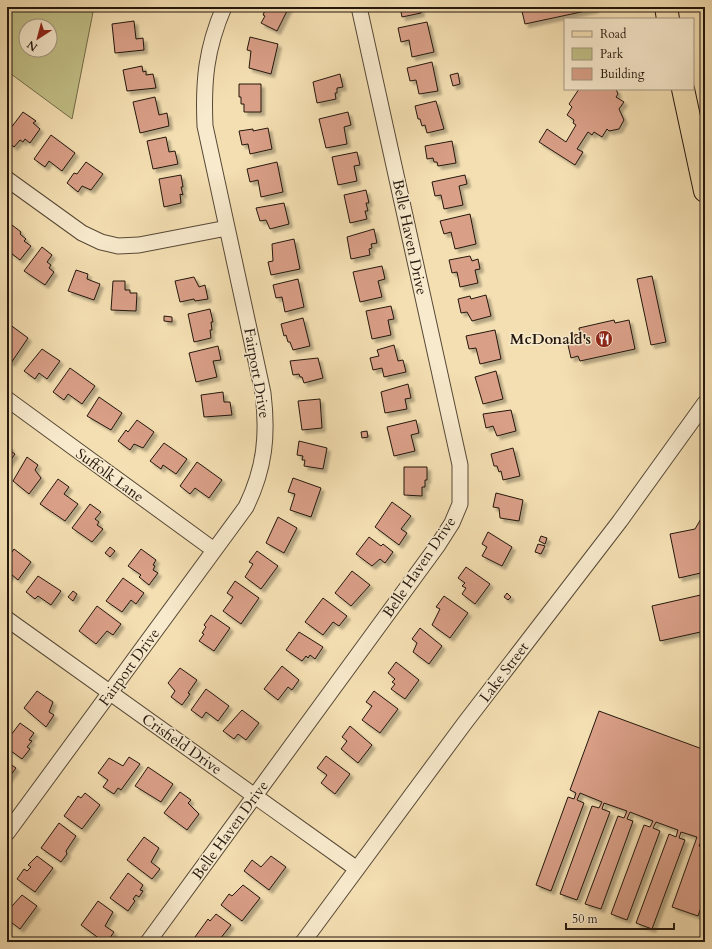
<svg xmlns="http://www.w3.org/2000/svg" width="712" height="949" viewBox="0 0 712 949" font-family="Cardo,serif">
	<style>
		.green { fill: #c2c087; stroke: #726c4a; fill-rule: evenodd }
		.building { fill: #d99f87; stroke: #23170d; filter: url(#shadow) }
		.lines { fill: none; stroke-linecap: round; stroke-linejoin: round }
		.minor-casing { stroke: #574936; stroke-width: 17 }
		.primary-casing { stroke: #23170d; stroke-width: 24 }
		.minor { stroke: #f8eacd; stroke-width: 15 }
		.primary { stroke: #f4dfb2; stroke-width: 22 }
		.labels { text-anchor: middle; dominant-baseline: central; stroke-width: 3; stroke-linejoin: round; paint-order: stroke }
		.street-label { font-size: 15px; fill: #23170d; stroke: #f8eacd }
		.poi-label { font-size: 15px; font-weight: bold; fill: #23170d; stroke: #f8eacd; text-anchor: end }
	</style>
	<defs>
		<filter id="shadow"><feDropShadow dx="3.5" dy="3.5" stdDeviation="1" flood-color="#0004"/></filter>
	</defs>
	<rect width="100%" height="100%" fill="#f4dfb2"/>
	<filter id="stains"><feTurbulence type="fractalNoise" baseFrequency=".005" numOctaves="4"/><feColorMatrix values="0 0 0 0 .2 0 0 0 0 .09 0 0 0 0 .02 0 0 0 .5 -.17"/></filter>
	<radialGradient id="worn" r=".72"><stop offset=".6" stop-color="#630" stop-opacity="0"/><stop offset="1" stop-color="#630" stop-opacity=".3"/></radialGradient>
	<path class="green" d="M7,7H94L72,119L7,71ZM26,26H50V50H26Z"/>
	<path class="building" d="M265,7H289L277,31L261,23L265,16L263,15L266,8Z
		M400,7H420L421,13L402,17Z
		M521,7H594L595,9L525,24Z
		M134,21L136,39L143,38L144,50L115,53L112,24Z
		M427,22L434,52L412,57L409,40L401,42L398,28Z
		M250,37L278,44L271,74L249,68L251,51L247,50Z
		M432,62L438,91L419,94L416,80L410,81L407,68Z
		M142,66L143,72L146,71V75L153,74L156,88L127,91L123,70Z
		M458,73L460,84L453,86L450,75Z
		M340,74L343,87L337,88V93H335L336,99L317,103L313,82Z
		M239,84H261V112H244V104H241V97H239Z
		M579,89H616L618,94L616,97L624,102L619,109L624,120L619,129L609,131L607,129L602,137L594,132L592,135L588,132L577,149L583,152L575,165L539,142L547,129L566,142L576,125L573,123L574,120L567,115L572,107L569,104Z
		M155,97L159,115L167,113L169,126L140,133L133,102Z
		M436,101L444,129L427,133L425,125L422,126L420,119H418L415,106Z
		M23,112L36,121L33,123L40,129L30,143L25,139L23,142L20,140L14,147L7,141V133Z
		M348,112L351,125L344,127L347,144L326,148L319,119Z
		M268,128L272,149L250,154L248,144L242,145L239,131L253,129V131Z
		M51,135L75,153L62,171L49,161L45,167L34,159Z
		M166,137L169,152L175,151L178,164L153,169L147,141Z
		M452,141L456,163L438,166L437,162H434L433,158L427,159L425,146Z
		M357,152L360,165L354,166L357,181L338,185L332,157Z
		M86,162L103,174L91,190L82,186L78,192L67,183L74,173L77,174Z
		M277,162L283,192L261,197L258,180L250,182L247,169Z
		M181,175L183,187H181L183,195L180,194L181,203L164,207L159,179Z
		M465,175L467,184L459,186L463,205L444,209L441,195L435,196L432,182Z
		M366,190L369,203H366L368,211H365L367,219L350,223L344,195Z
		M284,203L289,224L270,229L266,220L260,221L256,208Z
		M470,214L476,244L455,249L451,232L444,234L440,221Z
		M12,225L21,232L20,234L26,239L24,241L31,246L20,260L7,250V231Z
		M374,229L377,243L371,244L372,248L369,249L370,255L351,259L347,237Z
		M294,239L300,269L271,275L268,262L273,261L272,244Z
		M42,247L52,255L47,262L51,265L49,268L54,272L45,285L24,271Z
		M470,256L472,261L478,259L480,269L475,270L478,283L460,287L457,272L452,273L449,260Z
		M382,266L385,279L378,281L382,297L360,302L353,272Z
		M76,270L88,274L87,279L100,284L94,300L68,291Z
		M652,276L666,342L651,345L637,279Z
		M194,277L199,287L205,285L208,299L195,301L194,299L180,302L175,281Z
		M298,279L304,307L285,312L282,297L276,298L273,285Z
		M113,281H125V290H130V293H137L136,311L111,310Z
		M486,295L491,316L472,321L467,312L461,313L458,299L470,296L471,299Z
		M391,306L394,319L388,320L391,335L372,339L366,311Z
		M210,309L213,322H211L212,330H210L211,338L194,342L188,314Z
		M164,316L172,317V322L164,321Z
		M303,318L310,346L293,350L290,342H288L286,335L284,336L281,324Z
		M614,320L615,323L629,320L635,349L580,361L578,356L571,358L568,345L575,343L574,335L580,334L579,328Z
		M9,324L28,338L11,363L7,360V327Z
		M495,330L501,359L480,364L476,348L469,349L466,336Z
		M394,345L398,361L403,360L406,372L384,377L382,368L373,370L370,358L379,356L377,350Z
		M218,346L221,360L213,361L217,377L196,382L189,353Z
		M42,349L60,361L47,379L39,373L35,379L24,371Z
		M318,358L323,378L304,383L302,377H300L299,374L293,375L290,361Z
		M70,368L95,386L82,404L68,394L64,400L53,392Z
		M496,371L503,399L483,404L475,377Z
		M408,384L411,398L405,399L407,409L385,413L381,392Z
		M223,392L224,402H230L232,415L204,417L201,395Z
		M99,397L122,413L111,430L87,416Z
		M320,399L322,428L302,430L298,401Z
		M511,410L516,431L497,436L493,426L486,428L483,414Z
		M137,420L154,432L143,448L134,444L130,450L118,441L126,430L128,432Z
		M416,420L419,433L411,435L415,451L394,456L387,427Z
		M367,431L368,437L362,438L361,432Z
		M299,441L327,448L323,469L304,466L305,460H302L303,456L297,455Z
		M164,443L187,459L176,474L163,465L161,469L150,461Z
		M7,445L11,448L9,450L15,454L7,465Z
		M513,448L520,476L503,480L501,471L499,472L497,466H494L491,454Z
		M27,457L38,465L35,470L41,478L29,494L13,481Z
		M197,462L222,480L209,498L195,488L190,494L180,486Z
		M404,467H427V480H425V487H422V496L404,495Z
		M293,478L321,488L311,517L290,510L295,494L288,492Z
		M58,479L69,487L64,494L78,504L65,521L40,504Z
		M496,493L523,500L519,521L500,518L499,508L493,507Z
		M392,502L411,516L401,529L407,533L399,545L375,527Z
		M90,504L101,512L95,519L99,522L97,525L103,529L92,542L72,528Z
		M278,517L297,528L284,553L266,543Z
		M702,517L705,519V572L679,578L670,534L695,529Z
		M488,532L512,547L502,566L482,556L487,547L482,544Z
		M541,536L547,538L545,544L539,541Z
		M369,537L381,546L383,544L393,552L385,563L380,559L372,566L356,554Z
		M538,544L545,546L541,554L535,552Z
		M110,547L115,551L110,557L105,553Z
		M14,549L31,562L18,580L11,574L7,579V559Z
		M141,549L156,560L153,565L155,566L153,570L158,573L149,585L139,577L141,575L128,566Z
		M257,551L278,566L261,589L245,577L253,564L249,562Z
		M466,567L490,584L475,604L462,594L466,588L462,586L465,583L458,578Z
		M352,571L370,585L351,606L335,593Z
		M38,576L61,591L51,605L38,596L35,599L26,592Z
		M123,578L144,593L136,604L131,600L122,612L106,601Z
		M235,581L259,598L241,624L223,611L233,597L227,593Z
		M73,591L77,594L73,601L68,597Z
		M507,593L511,597L508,600L504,597Z
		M705,594V631L660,641L652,606Z
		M444,596L468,613L450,638L432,625L440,609L436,607Z
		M323,598L347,616L339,626L333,622L323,635L305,622Z
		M97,606L121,624L113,635L107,631L96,644L79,631Z
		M211,615L230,628L214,651L199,641L204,634L202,633L206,627L204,625Z
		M420,628L442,646L429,664L413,652L417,643L412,639Z
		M299,632L323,647L315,659L310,655L308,658L306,656L302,661L286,650Z
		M396,662L419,680L405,699L391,689L395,684L392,682L395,679L388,673Z
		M282,666L299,680L292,690L288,687L278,700L264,689Z
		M180,668L197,680L188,693L190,694L182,705L171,697L175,691L168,683Z
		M206,689L229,706L218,721L206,712L202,718L191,710Z
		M37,691L53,702L49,712L54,715L46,727L24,708Z
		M374,691L398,709L380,733L362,720L372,706L366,702Z
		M242,710L259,723L246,740L238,734L234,739L223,731Z
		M599,711L705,750V840L702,839L699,846L705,848V896L698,916L672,907L697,837L681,832L679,838L685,840L652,929L636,923L669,834L676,837L678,830L656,822L653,828L660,831L627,920L611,914L644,825L650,827L653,821L630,812L627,819L633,821L601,909L585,904L618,816L624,818L627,811L604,803L602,809L610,812L577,900L560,894L592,806L599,808L602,802L580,793L577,800L584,803L551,891L536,885L568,797L574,799L576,793L570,790Z
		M20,723L34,733L29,740L32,741L27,747L30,749L22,759L7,748V743L12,736L11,735Z
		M350,726L372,745L358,763L341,749L347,741L342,737Z
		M326,756L350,774L335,794L321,783L327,775L317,768Z
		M129,757L140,764L121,790L118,788L114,794L103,787L108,780L98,773L109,758L123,766Z
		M7,762L16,768L7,780Z
		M148,767L173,784L161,802L135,786Z
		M180,792L191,800L188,803L199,814L187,830L164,813Z
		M85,793L100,805L82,829L64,816L78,796L81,798Z
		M59,823L76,836L66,851L67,854L61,862L41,848Z
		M144,837L159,848L151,862L160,869L152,879L127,860Z
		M37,856L53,868L35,892L17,879L24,869L27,871L31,867L28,865Z
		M271,856L286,867L269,890L244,871L252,860L261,867Z
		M128,873L143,885L140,890L143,891L139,897L136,895L133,899L135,901L128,911L110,898Z
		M243,885L260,898L242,921L221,905L229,894L232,896Z
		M22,895L37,906L20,929L7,919V903L12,906Z
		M98,901L113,912L105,926L114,932L107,942H104L81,925Z
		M216,914L231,925L220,939L221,942H203L195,937L208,919L210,921Z
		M82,937L88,942H79Z"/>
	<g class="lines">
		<defs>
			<path id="minor" d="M7,179L82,233L101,242L118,246L139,245L227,228
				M7,399L214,550
				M7,619L357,869
				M7,833L246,507C265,468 268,435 263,393L205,126C203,81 206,49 224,7
				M148,942L438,545L452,523L460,504V465L359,7
				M303,942L464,724L620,521L705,403"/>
			<path id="primary" d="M666,7L668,19
				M683,89L705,191"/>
		</defs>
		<use href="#minor" class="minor-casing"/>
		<use href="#primary" class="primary-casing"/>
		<use href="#minor" class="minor"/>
		<use href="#primary" class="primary"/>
	</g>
	<defs>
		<symbol id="restaurant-disc" viewBox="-11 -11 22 22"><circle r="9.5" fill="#8f2418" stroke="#f8eacd"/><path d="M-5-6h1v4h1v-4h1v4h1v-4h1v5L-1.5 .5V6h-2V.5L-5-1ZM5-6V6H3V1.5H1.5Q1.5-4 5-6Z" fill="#fff"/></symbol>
	</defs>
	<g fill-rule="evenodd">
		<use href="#restaurant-disc" x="594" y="329" width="20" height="20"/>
	</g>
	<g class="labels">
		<g class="street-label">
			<text transform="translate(410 237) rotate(78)">Belle Haven Drive</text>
			<text transform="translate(257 373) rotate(80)">Fairport Drive</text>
			<text transform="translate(110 475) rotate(36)">Suffolk Lane</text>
			<text transform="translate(419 567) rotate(-56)">Belle Haven Drive</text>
			<text transform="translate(129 667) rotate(-54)">Fairport Drive</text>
			<text transform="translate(504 672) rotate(-53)">Lake Street</text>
			<text transform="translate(182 744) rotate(35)">Crisfield Drive</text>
			<text transform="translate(230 830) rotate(-54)">Belle Haven Drive</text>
		</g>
		<g class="poi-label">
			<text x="591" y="339">McDonald's</text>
		</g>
	</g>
	<rect width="712" height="949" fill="none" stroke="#f4dfb2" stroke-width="24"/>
	<rect x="8" y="8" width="696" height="933" fill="none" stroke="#23170d" stroke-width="2"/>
	<rect x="12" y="12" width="688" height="925" fill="none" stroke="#23170d"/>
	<rect x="564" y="18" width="130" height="72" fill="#f8eacd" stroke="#a39680"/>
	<rect x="572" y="31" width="20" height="6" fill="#f4dfb2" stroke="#a39680"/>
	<text x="600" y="38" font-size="12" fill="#23170d">Road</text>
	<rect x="572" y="48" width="20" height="12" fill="#c2c087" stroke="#a39680"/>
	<text x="600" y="58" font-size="12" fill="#23170d">Park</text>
	<rect x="572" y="68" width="20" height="12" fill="#d99f87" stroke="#a39680"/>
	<text x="600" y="78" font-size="12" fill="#23170d">Building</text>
	<g transform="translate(38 38) rotate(216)"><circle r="19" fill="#f8eacd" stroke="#a39680"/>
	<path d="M0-3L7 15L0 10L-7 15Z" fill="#8f2418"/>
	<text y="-6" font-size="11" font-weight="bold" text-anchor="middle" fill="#23170d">N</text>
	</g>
	<path d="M566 923v6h108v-6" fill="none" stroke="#23170d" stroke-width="2"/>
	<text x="572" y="923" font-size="12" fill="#23170d" stroke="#f8eacd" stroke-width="3" paint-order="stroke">50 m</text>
	<rect width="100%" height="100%" filter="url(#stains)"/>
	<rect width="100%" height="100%" fill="url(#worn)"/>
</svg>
